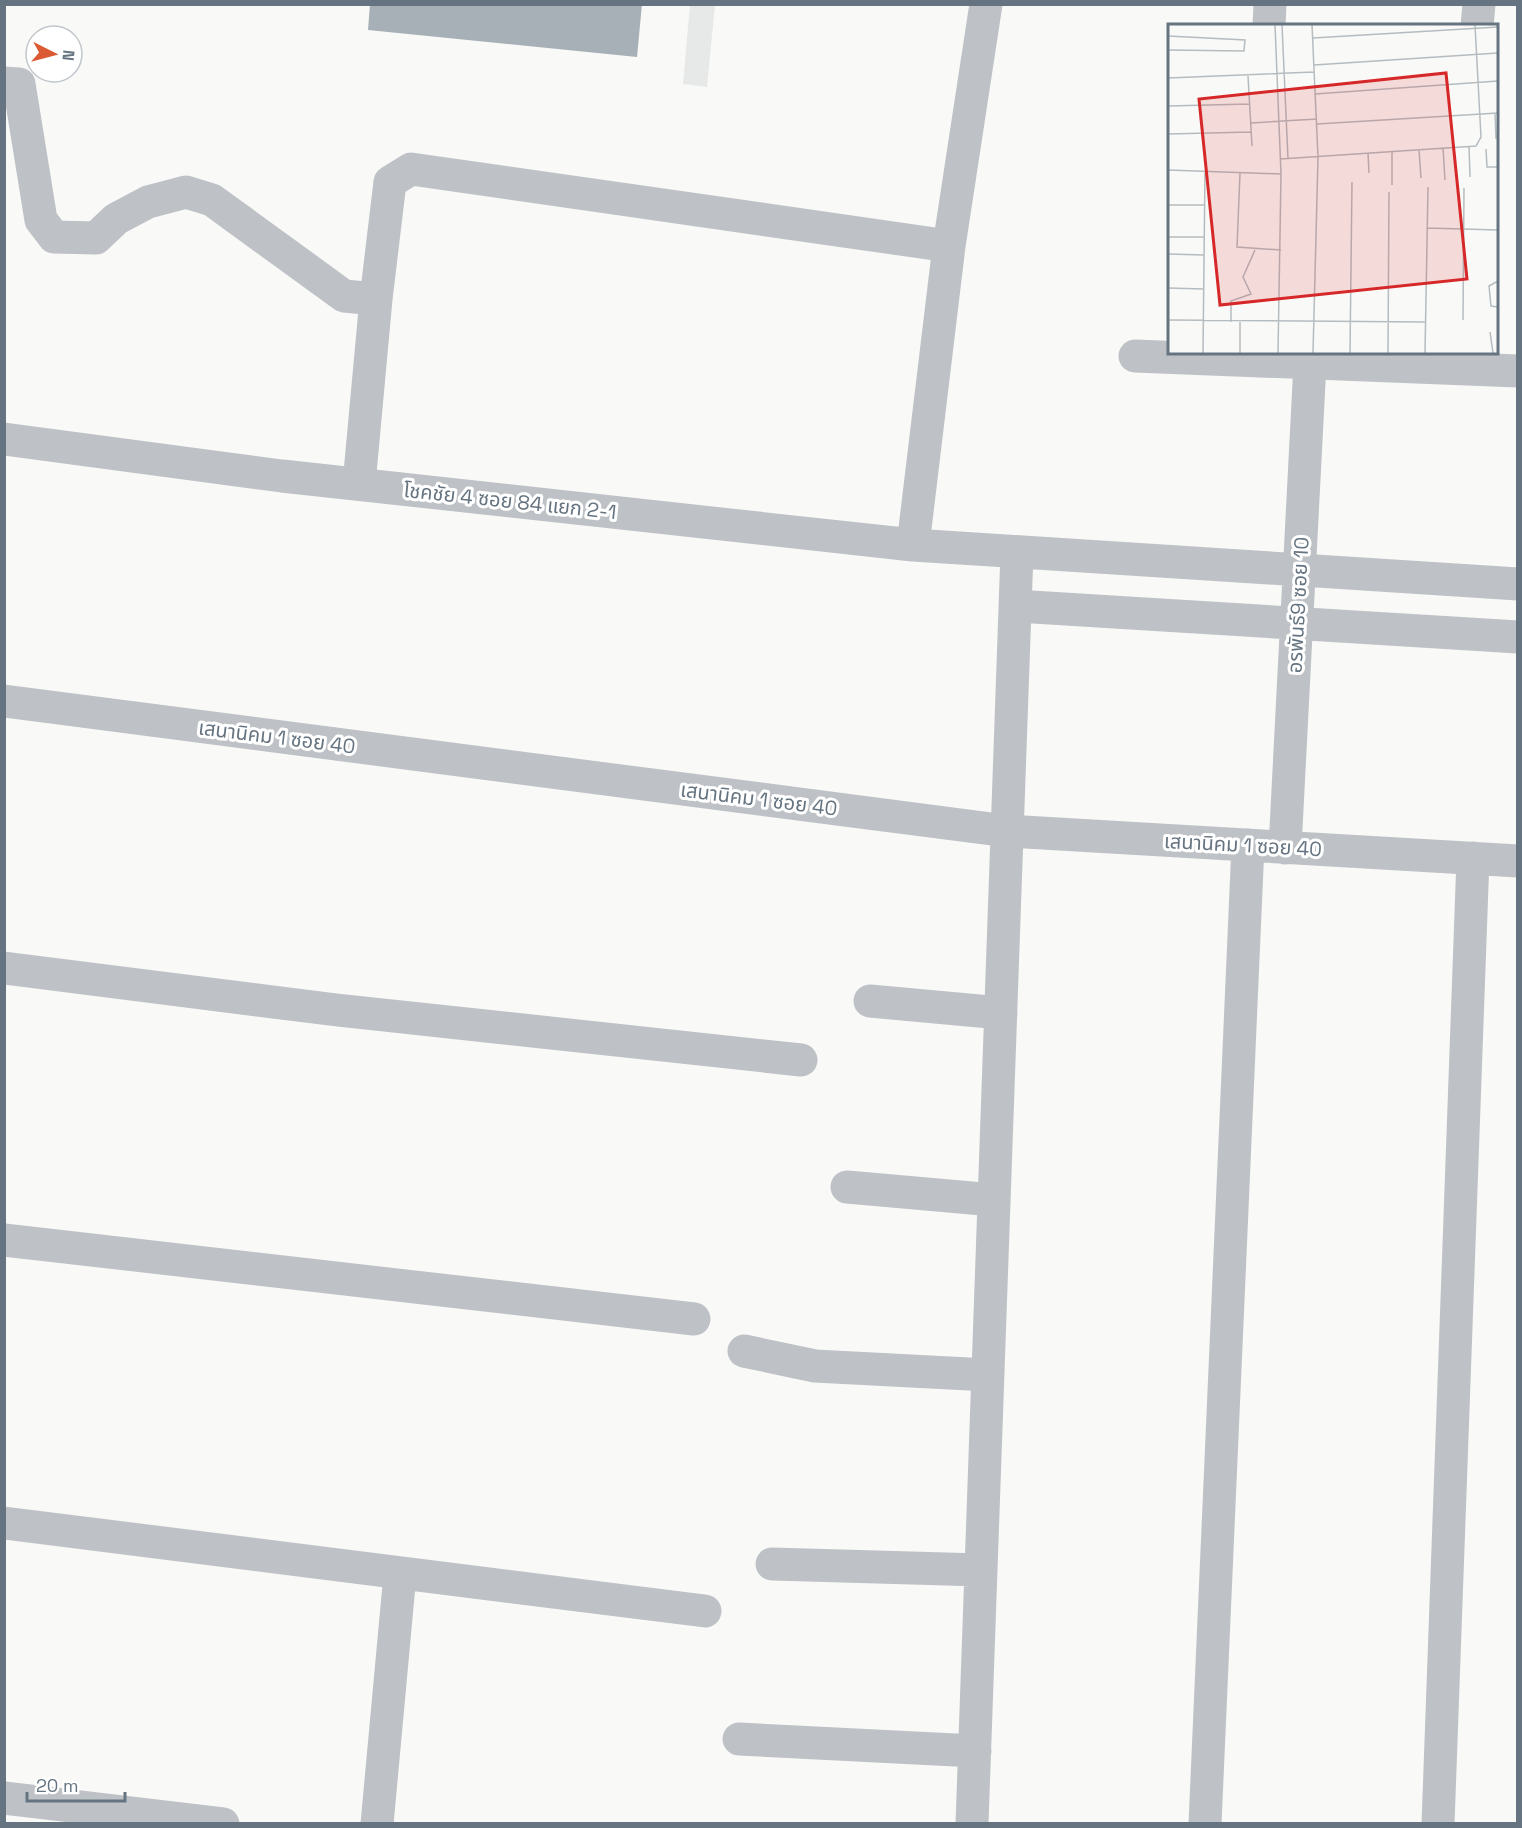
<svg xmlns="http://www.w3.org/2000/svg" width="1522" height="1828" viewBox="0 0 1522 1828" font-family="'Space Grotesk','Noto Sans Thai',sans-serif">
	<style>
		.built { fill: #e7e8e8 }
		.building { fill: #a7b0b6 }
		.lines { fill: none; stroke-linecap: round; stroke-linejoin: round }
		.street { stroke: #bec2c6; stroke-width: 33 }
		.labels { text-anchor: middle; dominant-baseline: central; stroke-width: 6; stroke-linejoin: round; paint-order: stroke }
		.street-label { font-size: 20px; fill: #657480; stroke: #fff }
		.inset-road { fill: none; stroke: #b5bcc0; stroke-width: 1.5 }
		.view { fill: #d62828; fill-opacity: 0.15; stroke: #d62828; stroke-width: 3 }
		.inset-edge { fill: none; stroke: #657480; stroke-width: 3 }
	</style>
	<rect width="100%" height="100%" fill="#f9f9f7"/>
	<path class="built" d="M690,5H715L707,87L683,84Z"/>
	<path class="building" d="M370,4H642L637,57L368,30Z"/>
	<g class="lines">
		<path class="street" d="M1269,26L1270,4
			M1477,26L1479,4
			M4,83L19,84L41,220L54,237L96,238L116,219L148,202L186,192L212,200L344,296L376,299
			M1135,356L1518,371
			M4,439L282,476L913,545L1518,584
			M359,484L376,299L390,182L411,169L949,246
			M913,545L949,246L986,4
			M1015,606L1518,637
			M4,701L1007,831L1518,861
			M1285,848L1310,363
			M4,968L337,1010L801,1060
			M870,1001L1001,1013
			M847,1187L994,1200
			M4,1240L694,1319
			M744,1351L815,1366L988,1375
			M4,1523L705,1611
			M772,1564L981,1570
			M739,1739L975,1751
			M4,1798L223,1824
			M377,1824L400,1574
			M972,1824L1017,552
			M1205,1824L1248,845
			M1438,1824L1473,858"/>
	</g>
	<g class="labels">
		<g class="street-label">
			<text transform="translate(510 501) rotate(6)">โชคชัย 4 ซอย 84 แยก 2-1</text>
			<text transform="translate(1298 605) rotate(-87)">อรพันธ์9 ซอย 10</text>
			<text transform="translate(277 737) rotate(7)">เสนานิคม 1 ซอย 40</text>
			<text transform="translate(759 799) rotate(7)">เสนานิคม 1 ซอย 40</text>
			<text transform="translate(1243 845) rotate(3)">เสนานิคม 1 ซอย 40</text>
		</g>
	</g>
	<g transform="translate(1168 24)">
		<rect width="330" height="330" fill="#f9f9f7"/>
		<path class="inset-road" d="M107,1L113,150L110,329M114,1L120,135M144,1L150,133L145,329M0,12L77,16L76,27L0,26M145,14L330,3M146,41L330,29M80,52L84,122M0,54L146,48M147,70L330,57M0,82L81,80M327,89L328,115M83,99L149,95M149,100L330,89M0,110L83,108M301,122L302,153M275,124L277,156M318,125L319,143H330M251,126L253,154M224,128V161M200,129L201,149M112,135L308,122L313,113L307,1M0,146L113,150M72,149L69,223L113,226M0,181H37M259,204L330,206M0,213H36M0,230L36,231M330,257L321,262L323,282L330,283M0,264L36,265M0,296L257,298M295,296L296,164M63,298V277L83,270L75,253L87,226M322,308L325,329M35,329L37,147M72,329V298M182,329L184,158M220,329L221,168M257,329L260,163"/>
		<path class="view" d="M278,49L299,255L52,281L31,75Z"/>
		<rect width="330" height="330" class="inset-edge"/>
	</g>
	<rect width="1522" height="1828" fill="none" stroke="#657480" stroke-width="12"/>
	<g transform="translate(54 54) rotate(96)"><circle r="28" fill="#ffffff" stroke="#c1c7cc" stroke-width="1.5"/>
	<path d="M0-4.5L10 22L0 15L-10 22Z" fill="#db5a34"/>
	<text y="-9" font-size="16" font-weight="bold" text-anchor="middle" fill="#657480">N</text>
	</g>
	<path d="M27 1792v9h98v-9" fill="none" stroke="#657480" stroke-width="3"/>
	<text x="36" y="1792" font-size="18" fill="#657480" stroke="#ffffff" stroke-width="4.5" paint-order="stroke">20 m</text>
</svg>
